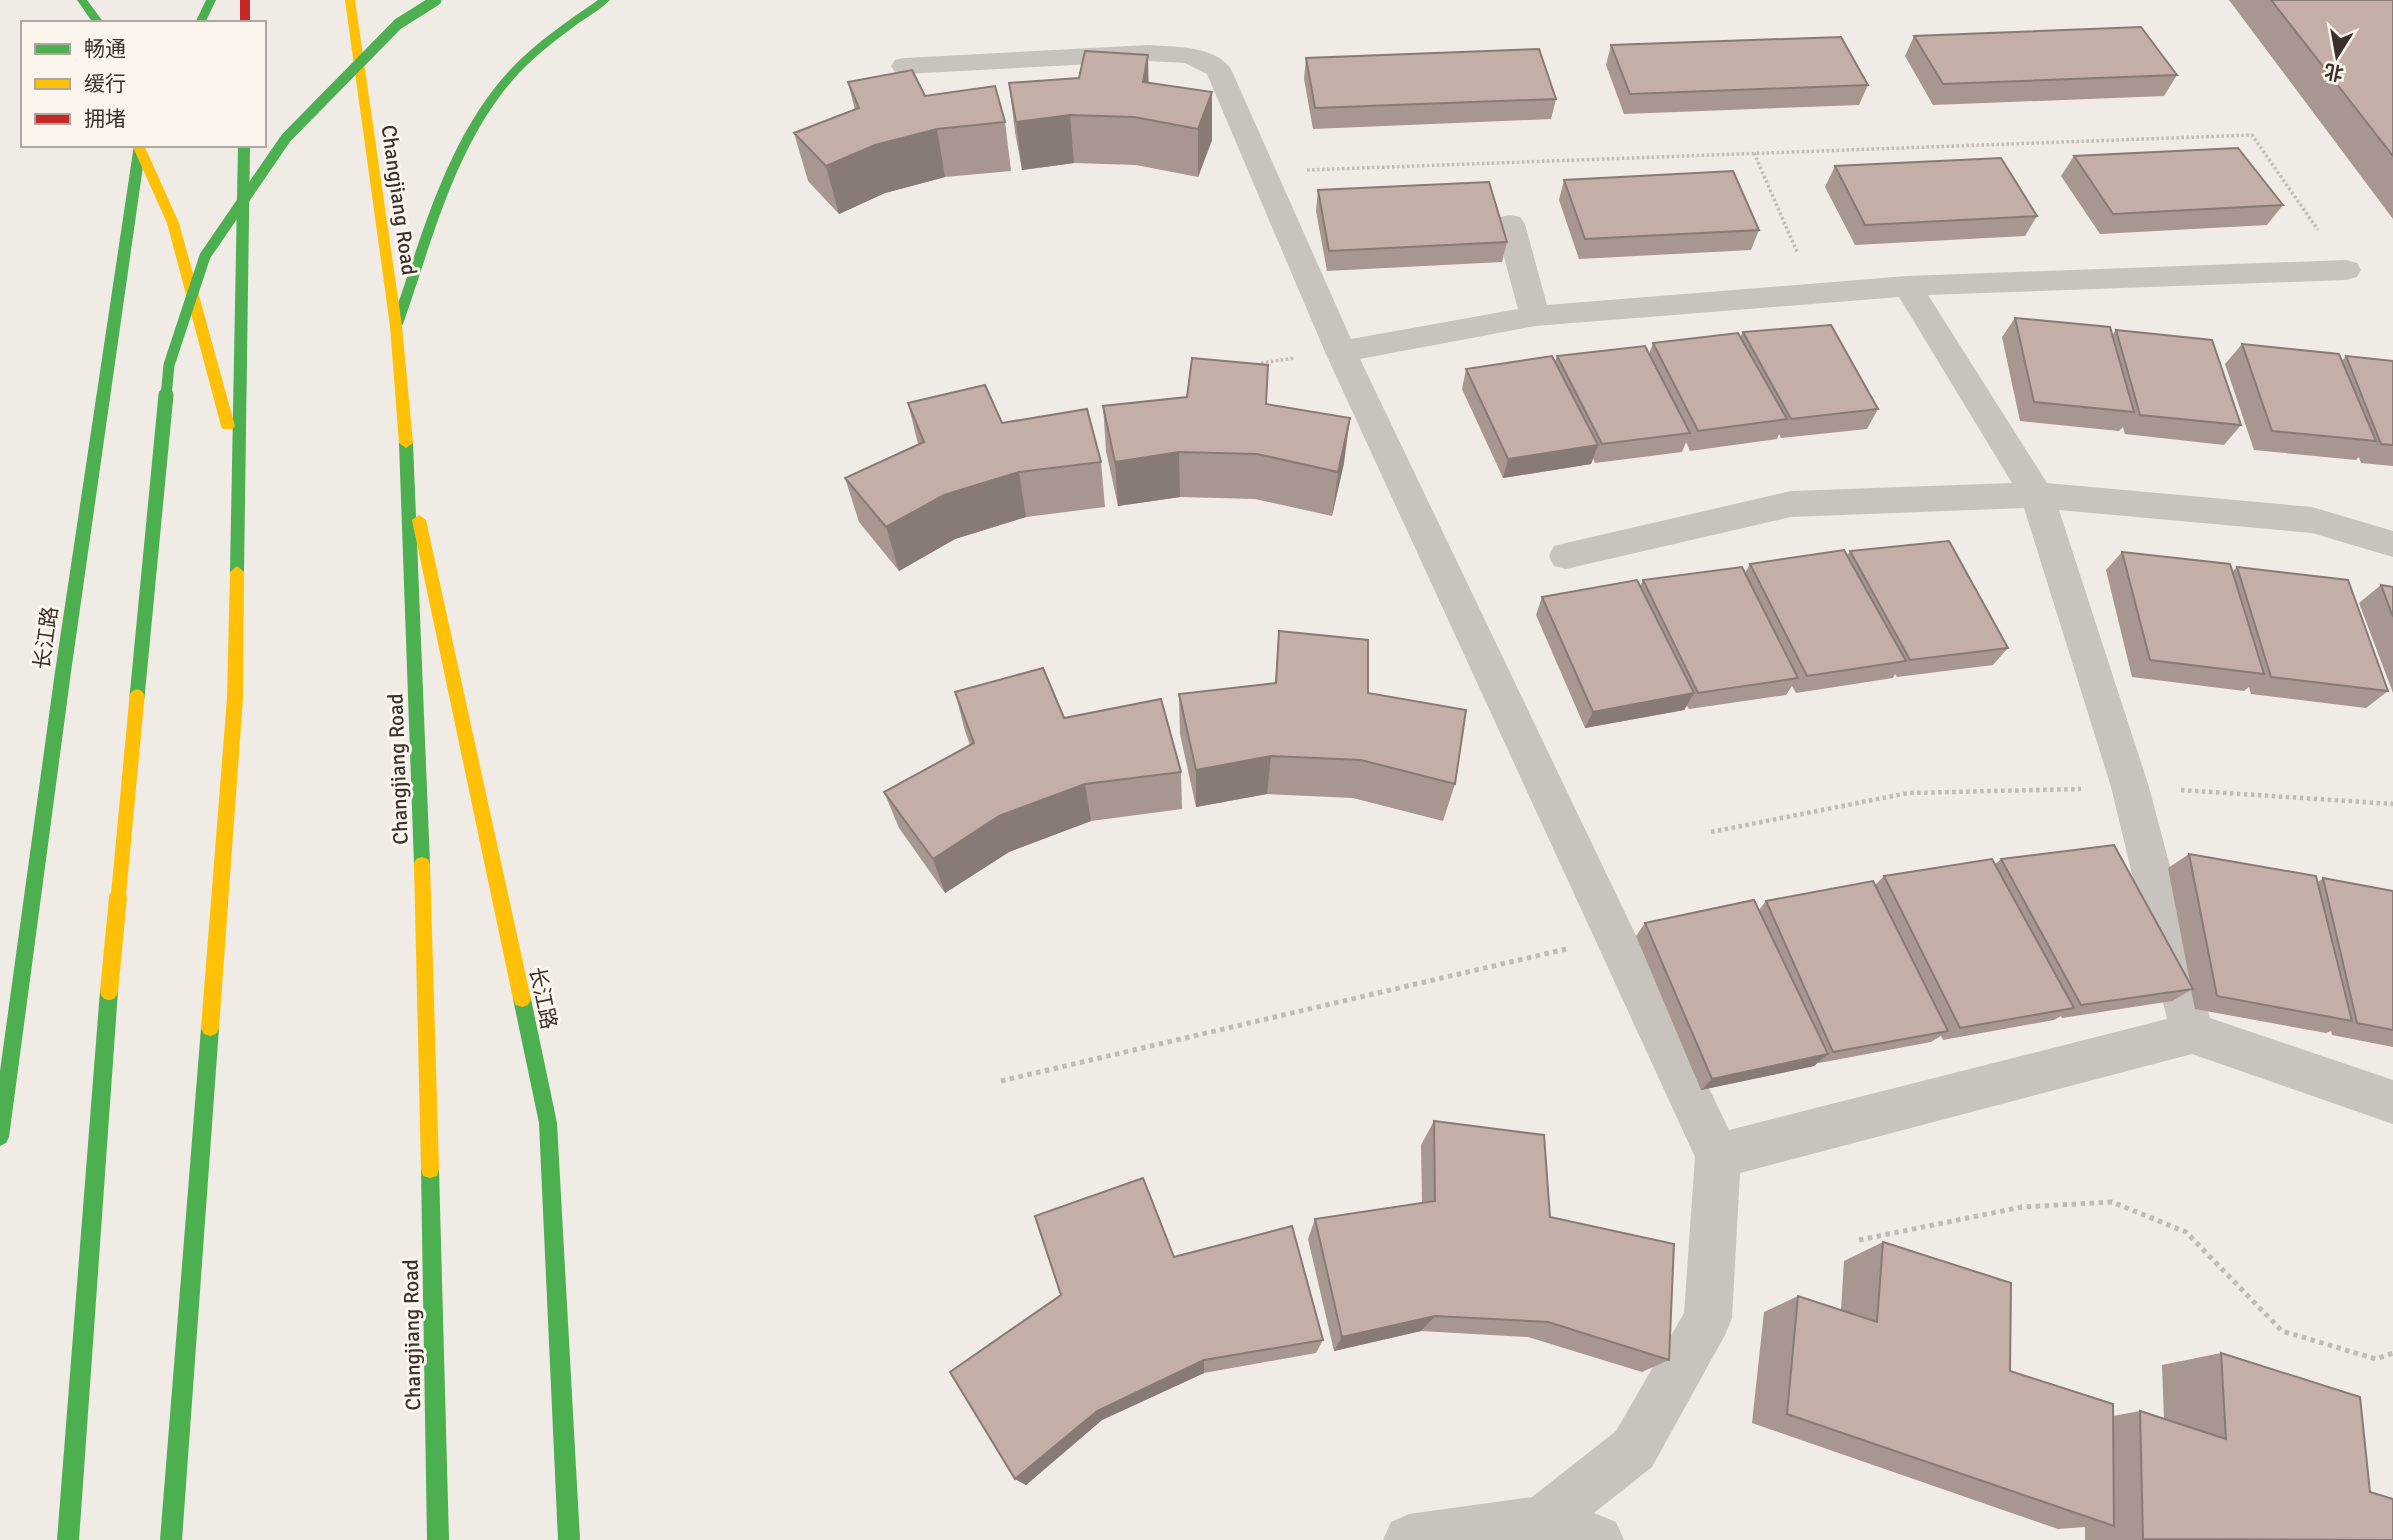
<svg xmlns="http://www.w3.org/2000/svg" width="2393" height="1540" viewBox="0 0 2393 1540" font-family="Signika,'Noto Sans SC',sans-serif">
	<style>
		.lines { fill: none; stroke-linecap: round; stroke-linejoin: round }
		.path-far2 { stroke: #c2bbb6; stroke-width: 3.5; stroke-dasharray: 2.5 2.5; stroke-linecap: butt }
		.path-far1 { stroke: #c2bbb6; stroke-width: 4.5; stroke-dasharray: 3.5 3.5; stroke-linecap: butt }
		.path { stroke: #c2bbb6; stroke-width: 5; stroke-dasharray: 4.5 4.5; stroke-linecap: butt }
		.street { fill: #c9c3be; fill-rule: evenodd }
		.fast { fill: #4caf50; fill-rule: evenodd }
		.slow { fill: #ffc107; fill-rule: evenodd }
		.jam { fill: #c62828; fill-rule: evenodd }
		.fast-bridge-far1 { stroke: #4caf50; stroke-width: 11 }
		.fast-bridge { stroke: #4caf50; stroke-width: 15 }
		.slow-bridge-far1 { stroke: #ffc107; stroke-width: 15 }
		.slow-bridge { stroke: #ffc107; stroke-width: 18 }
		.wall { fill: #a89690 }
		.shaded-wall { fill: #887a75 }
		.building { fill: #c3afa7; stroke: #887a75; stroke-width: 2 }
		.labels { text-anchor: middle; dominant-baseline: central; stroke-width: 6; stroke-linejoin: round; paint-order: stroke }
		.street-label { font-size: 21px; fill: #3b302b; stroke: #fbf5ee }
	</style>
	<rect width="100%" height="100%" fill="#f0ebe5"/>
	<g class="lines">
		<path class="path-far2" d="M1754,153L1798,254
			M1307,170L2252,135L2318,230
			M1261,363L1295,358"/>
		<path class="path-far1" d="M2181,790L2393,804
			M1711,832L1908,793L2081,789"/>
		<path class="path" d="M1001,1081L1566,949
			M1859,1240L2022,1207L2112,1202L2186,1232L2282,1331L2376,1359L2393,1353"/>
		<path class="street" d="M1148,45C1173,47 1215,45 1231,69L1351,339L1518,309L1495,224L1500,217L1510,215L1520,217L1525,224L1547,305L1907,276L2346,260L2357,263L2361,270L2357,277L2346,280L1928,295L2047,483L2312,507L2393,531V557L2312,533L2059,510L2149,787L2210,1018L2393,1080V1124L2192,1054L1740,1173L1732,1318L1725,1335L1652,1467L1594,1513L1616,1522L1624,1540H1383L1391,1522L1409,1514L1532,1497L1616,1431L1684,1313L1695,1157L1325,352L1207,74L1185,63L1148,61L904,74L895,72L891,66L895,60L904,58ZM1899,297L2012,483L1791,491L1566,543L1554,546L1549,556L1554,566L1566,569L1791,517L2024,508L2111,787L2167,1019L1729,1130L1360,359L1535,326Z"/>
		<path class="fast" d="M77,0H87L104,23H93Z
			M206,0H216L205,23H195Z
			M598,0H610C600,10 587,17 576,25C556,40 536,55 519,73C456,141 433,239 403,324L401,327H393L391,324C422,237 446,139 510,70C536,42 568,21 598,0Z
			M134,145H146L71,672L9,1137L6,1143L0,1146V1071L55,672Z
			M238,145H250L244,572L237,578L230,572Z
			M406,438L413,443L430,864L428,869L422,871L416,869L414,864L399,443Z
			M109,983L115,985L118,991L79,1540H57L100,991L103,985Z
			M522,991L528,993L531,999L557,1123L580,1540H558L539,1123L513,999L516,993Z
			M210,1020L216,1022L219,1028L182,1540H160L201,1028L204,1022Z
			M430,1160L437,1162L439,1169L449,1540H427L421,1169L423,1162Z"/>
		<path class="slow" d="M345,0H355L402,326L413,443L406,448L399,443L390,326Z
			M132,145H144L179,223L235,426L233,429H223L221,426L167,223Z
			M419,515L426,520L531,999L528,1005L522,1007L516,1005L513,999L412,520Z
			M237,566L244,572L243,698L219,1028L216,1034L210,1036L204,1034L201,1028L227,698L230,572Z
			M422,857L428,859L430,864L439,1169L437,1176L430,1178L423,1176L421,1169L414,864L416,859Z"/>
		<path class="jam" d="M240,0H250V23H240Z"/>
		<path class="fast-bridge-far1" d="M166,397L169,365L205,256L286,138L398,24L436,0"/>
		<path class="fast-bridge" d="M137,697L166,395"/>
		<path class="slow-bridge-far1" d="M118,900L137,697"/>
		<path class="slow-bridge" d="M109,991L118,898"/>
	</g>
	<path class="wall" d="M2229,0H2393V219Z
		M1914,36L2177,75L2164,96L1933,105L1905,56Z
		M1611,45L1868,85L1859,105L1624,114L1606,65Z
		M1306,58L1556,99L1551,119L1313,129L1304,79Z
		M1079,78L1148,83L1212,92V140L1198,177L1136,165L1074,163L1022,170L1015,132L1009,83Z
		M848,82L925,96L1005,122L1011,171L945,177L885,193L839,214L808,181L794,133L855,110Z
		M2074,156L2283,205L2267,225L2100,234L2061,176Z
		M1835,166L2037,216L2025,236L1855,245L1825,187Z
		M1564,180L1759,230L1751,250L1579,259L1559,200Z
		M1318,190L1507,242L1502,262L1327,271L1316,211Z
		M2015,318L2112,335L2116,330L2241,425L2224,445L2125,434L2123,427L2119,431L2020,421L2002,337Z
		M1743,332L1878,409L1867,429L1781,438L1779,434L1777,439L1690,451L1686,442L1682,452L1595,463L1593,458L1591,464L1503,478L1462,389L1466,369L1555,362L1557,356L1649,354L1653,343L1740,337Z
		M2242,344L2342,361L2346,356L2393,361V466L2361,463L2359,457L2356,460L2254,450L2225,364Z
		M908,403L1002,423L1101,462L1105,507L1026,517L955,539L899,571L859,522L845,478L918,444Z
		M1266,404L1344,463L1332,516L1255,499L1180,497L1118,506L1106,451L1103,406Z
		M1850,551L2008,648L1993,665L1897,677L1895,674L1893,678L1796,693L1792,686L1786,695L1689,709L1687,706L1684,710L1585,728L1536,615L1542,597L1640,586L1643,580L1745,573L1750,564L1847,556Z
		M2122,552L2233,571L2237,567L2388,691L2366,708L2251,694L2249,687L2244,691L2132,677L2106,570Z
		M2381,585L2393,587V693L2359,603Z
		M1279,631L1368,693L1455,784L1443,821L1353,798L1267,794L1196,807L1180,734L1179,694L1275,684Z
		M955,692L1064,718L1181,772L1182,809L1091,821L1009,852L945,893L899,828L884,792L970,745L965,731Z
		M2189,854L2318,882L2323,878L2393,891V1047L2332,1035L2331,1031L2326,1033L2195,1009L2191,990L2172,1001L2062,1018L2061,1016L2054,1020L1943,1040L1941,1036L1931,1042L1819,1063L1818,1062L1814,1066L1701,1090L1636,936L1645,923L1759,910L1766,901L1875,885L1884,876L1995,864L2001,859L2190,982L2168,868Z
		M1434,1121L1550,1217L1669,1360L1642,1372L1528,1337L1421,1331L1334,1351L1308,1239L1315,1219L1422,1203L1421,1145Z
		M1883,1242L2010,1371L2113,1416L2140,1411L2164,1419L2162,1365L2221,1353L2370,1492L2393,1540H2085V1527L2058,1529L1752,1423L1764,1312L1798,1296L1841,1310L1844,1261Z
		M1174,1257L1323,1340L1316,1353L1204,1373L1102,1420L1026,1485L1015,1479L1061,1295Z"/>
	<path class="shaded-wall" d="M1148,55L1149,104L1143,82Z
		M1212,92V140L1198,177V129Z
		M1070,115L1074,163L1022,170L1016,122Z
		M937,129L945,177L885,193L839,214L826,166L875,145Z
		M1350,418L1344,463L1332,516L1338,472Z
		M1598,445L1591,464L1503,478L1508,459Z
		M1179,452L1180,497L1118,506L1115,462Z
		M1019,472L1026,517L955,539L899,571L886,527L944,495Z
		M1694,693L1684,710L1585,728L1593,712Z
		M1271,756L1267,794L1196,807V770Z
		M1085,784L1091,821L1009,852L945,893L933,859L999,816Z
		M1828,1054L1814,1066L1701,1090L1712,1079Z
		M1435,1316L1421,1331L1334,1351L1342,1337Z
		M1204,1360V1373L1102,1420L1026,1485L1015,1479L1097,1411Z"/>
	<path class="building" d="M2271,0H2393V156Z
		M2141,27L2177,75L1943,84L1914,36Z
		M1841,37L1868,85L1630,94L1611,45Z
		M1539,49L1556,99L1315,108L1306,58Z
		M1085,51L1148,55L1143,82L1212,92L1198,129L1134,117L1070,115L1016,122L1009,83L1079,78Z
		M912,70L925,96L995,86L1005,122L937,129L875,145L826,166L794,133L859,108L848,82Z
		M2238,148L2283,205L2113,214L2074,156Z
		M2001,158L2037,216L1865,225L1835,166Z
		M1733,171L1759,230L1585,239L1564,180Z
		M1489,182L1507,242L1329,251L1318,190Z
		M2015,318L2110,327L2134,412L2034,402Z
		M1831,325L1878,409L1791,419L1743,332Z
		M2116,330L2212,340L2241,425L2140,415Z
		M1738,333L1787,419L1698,431L1653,343Z
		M2242,344L2339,354L2376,441L2272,431Z
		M1645,346L1690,433L1602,444L1557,356Z
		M1552,356L1598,445L1508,459L1466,369Z
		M2346,356L2393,361V445L2381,444Z
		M1192,358L1268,365L1266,404L1350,418L1338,472L1257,454L1179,452L1115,462L1103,406L1187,397Z
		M985,385L1002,423L1087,409L1101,462L1019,472L944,495L886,527L845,478L924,442L908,403Z
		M1949,541L2008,648L1910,660L1850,551Z
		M1844,550L1906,661L1807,676L1750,564Z
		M2122,552L2230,564L2264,674L2150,660Z
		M1742,567L1798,678L1698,693L1643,580Z
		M2237,567L2348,580L2388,691L2271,677Z
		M1637,580L1694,693L1593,712L1542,597Z
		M2381,585L2393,587V617Z
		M1279,631L1368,640V693L1466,710L1455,784L1361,760L1271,756L1196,770L1179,694L1276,683Z
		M1043,668L1064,718L1161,699L1181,772L1085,784L999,816L933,859L884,792L974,743L955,692Z
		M2114,845L2193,989L2081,1005L2001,859Z
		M2189,854L2316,876L2352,1021L2217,996Z
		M1992,859L2074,1008L1960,1028L1884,876Z
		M2323,878L2393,891V1030L2357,1023Z
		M1873,881L1948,1031L1833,1052L1766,901Z
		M1754,900L1828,1054L1712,1079L1645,923Z
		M1434,1121L1544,1135L1550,1217L1674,1244L1669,1360L1548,1322L1435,1316L1342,1337L1315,1219L1435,1201Z
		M1143,1178L1174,1257L1292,1226L1323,1340L1204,1360L1097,1411L1015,1479L950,1372L1061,1295L1035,1216Z
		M1883,1242L2011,1283L2010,1371L2113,1404L2114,1526L1787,1414L1798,1296L1877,1322Z
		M2221,1353L2360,1397L2370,1492L2393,1499V1540L2143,1539L2140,1411L2226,1439Z"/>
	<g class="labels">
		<g class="street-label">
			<text transform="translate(399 200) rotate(82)">Changjiang Road</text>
			<text transform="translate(46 638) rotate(-82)">长江路</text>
			<text transform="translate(398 769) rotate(-92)">Changjiang Road</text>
			<text transform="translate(543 998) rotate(78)">长江路</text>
			<text transform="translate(412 1335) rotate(-91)">Changjiang Road</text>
		</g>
	</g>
	<rect x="21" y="21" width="245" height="126" fill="#fbf5ee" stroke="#aea6a0" stroke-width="2"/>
	<rect x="35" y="44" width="35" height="10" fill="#4caf50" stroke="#aea6a0" stroke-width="2"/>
	<text x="84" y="56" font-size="21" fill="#3b302b">畅通</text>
	<rect x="35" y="79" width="35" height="10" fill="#ffc107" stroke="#aea6a0" stroke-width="2"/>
	<text x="84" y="91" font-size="21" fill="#3b302b">缓行</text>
	<rect x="35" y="114" width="35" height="10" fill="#c62828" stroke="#aea6a0" stroke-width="2"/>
	<text x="84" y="126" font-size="21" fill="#3b302b">拥堵</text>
	<g transform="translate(2337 56) rotate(191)" stroke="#fbf5ee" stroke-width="5" paint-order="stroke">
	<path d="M0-5L12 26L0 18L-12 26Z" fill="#3b302b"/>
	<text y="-10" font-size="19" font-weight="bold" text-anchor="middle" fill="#3b302b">北</text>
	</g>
</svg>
